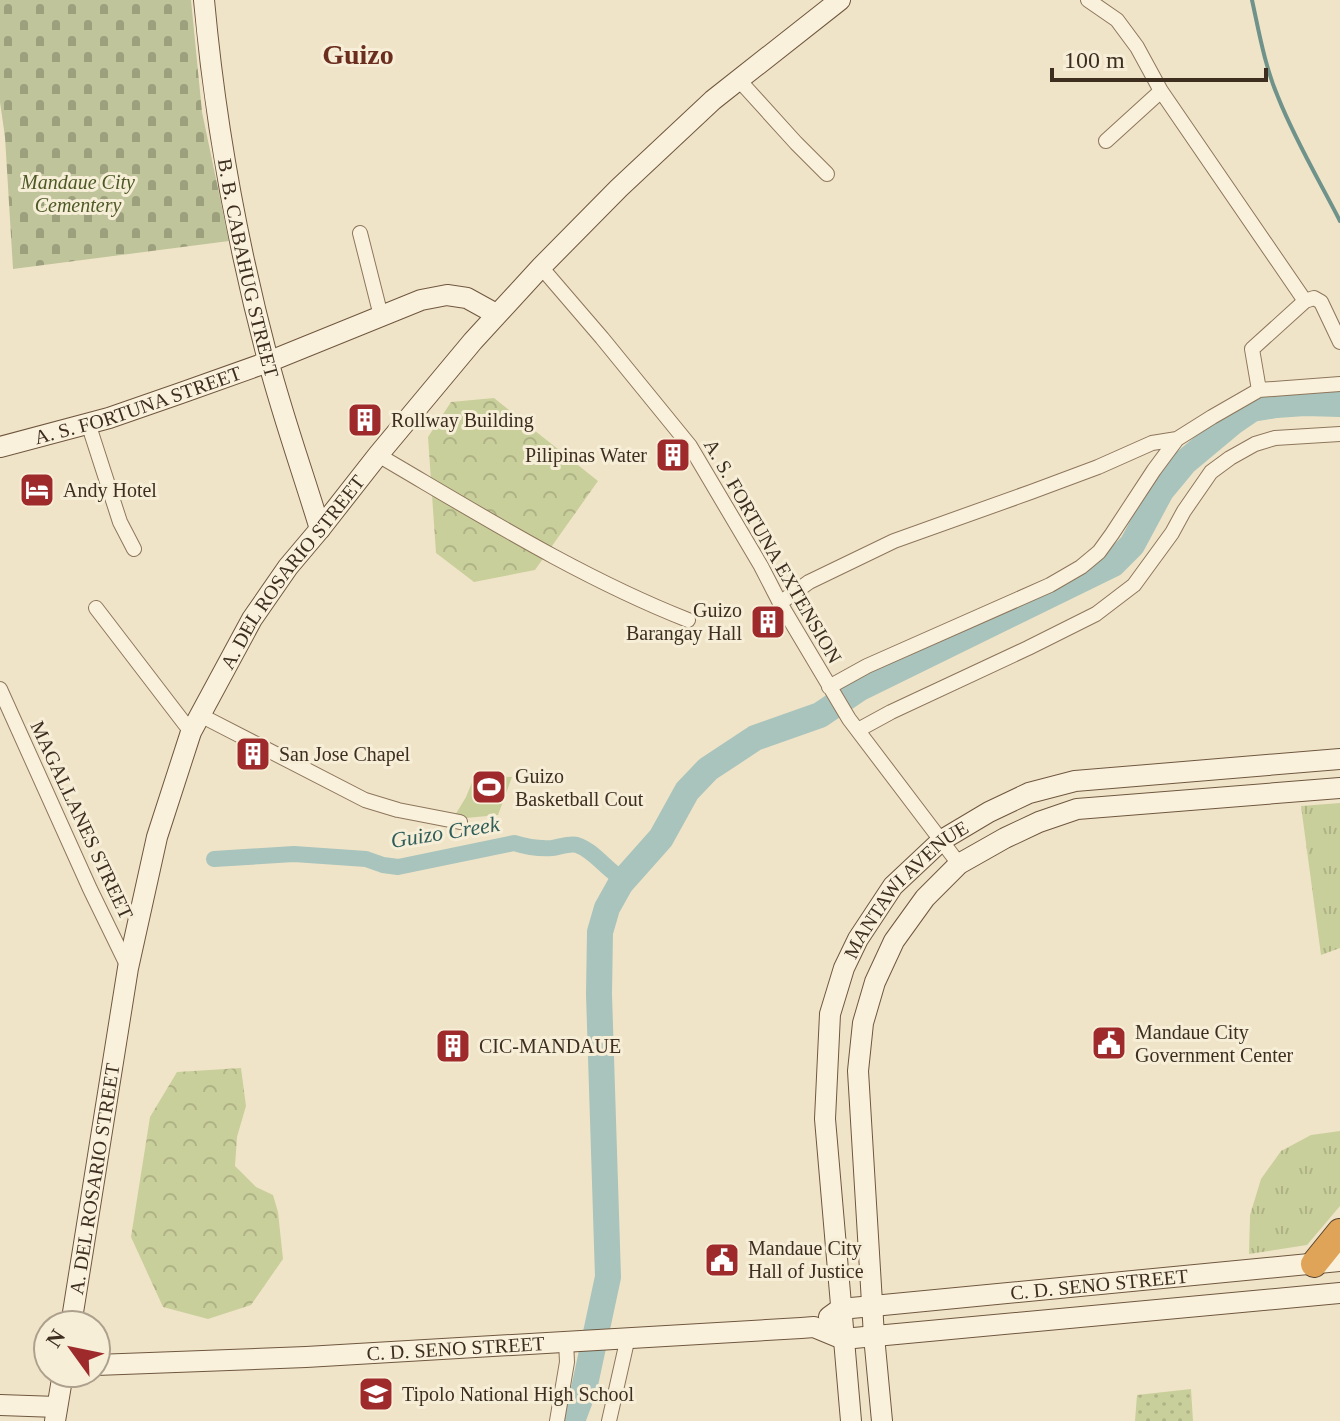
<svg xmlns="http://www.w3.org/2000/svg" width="1340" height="1421" viewBox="0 0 1340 1421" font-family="Georgia,serif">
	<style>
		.grass { fill: url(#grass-dots) }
		.forest { fill: url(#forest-crowns) }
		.cemetery { fill: url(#cemetery-stones) }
		.park { fill: url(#park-tufts) }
		.pitch { fill: #c9cf9b }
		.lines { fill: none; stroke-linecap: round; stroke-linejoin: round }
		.stream { stroke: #6f938a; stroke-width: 4 }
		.canal { stroke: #a9c4bc; stroke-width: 16 }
		.river { stroke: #a9c4bc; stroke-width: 26 }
		.street-casing { stroke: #8d765c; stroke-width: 16 }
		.secondary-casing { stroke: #6f573f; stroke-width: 22 }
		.highway-casing { stroke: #5b4430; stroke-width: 28 }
		.street { stroke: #faf1dc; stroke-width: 14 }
		.secondary { stroke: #faf1dc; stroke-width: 20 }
		.highway { stroke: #e0a458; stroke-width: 26 }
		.labels { text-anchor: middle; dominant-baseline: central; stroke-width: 6; stroke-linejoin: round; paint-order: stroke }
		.park-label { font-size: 20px; font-style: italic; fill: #4d5a26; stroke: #f7eed8 }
		.street-label { font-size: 20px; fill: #3d2e20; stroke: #f7eed8 }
		.poi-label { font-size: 20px; fill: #3d2e20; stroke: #f7eed8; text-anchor: start }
		.water-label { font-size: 22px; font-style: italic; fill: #2f5d5a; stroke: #f7eed8 }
		.district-label { font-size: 28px; font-weight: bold; fill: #6b2e1e; stroke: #f7eed8 }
	</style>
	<defs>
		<pattern id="grass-dots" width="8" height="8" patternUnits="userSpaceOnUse" patternTransform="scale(2)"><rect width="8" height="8" fill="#c9cf9b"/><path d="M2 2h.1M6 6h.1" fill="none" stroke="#aeb285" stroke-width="1.8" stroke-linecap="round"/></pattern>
		<pattern id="forest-crowns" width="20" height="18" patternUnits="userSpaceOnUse" patternTransform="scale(2)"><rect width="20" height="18" fill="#c9cf9b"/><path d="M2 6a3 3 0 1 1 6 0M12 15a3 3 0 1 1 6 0" fill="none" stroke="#aeb285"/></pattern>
		<pattern id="cemetery-stones" width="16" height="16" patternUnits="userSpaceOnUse" patternTransform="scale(2)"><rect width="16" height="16" fill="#bfc49a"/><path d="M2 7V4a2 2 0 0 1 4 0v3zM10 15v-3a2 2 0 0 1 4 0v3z" fill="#9ca07d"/></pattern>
		<pattern id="park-tufts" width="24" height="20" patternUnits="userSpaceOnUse" patternTransform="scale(2)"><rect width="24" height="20" fill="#c9cf9b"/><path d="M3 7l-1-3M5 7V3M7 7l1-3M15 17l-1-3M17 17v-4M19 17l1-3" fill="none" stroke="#aeb285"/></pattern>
	</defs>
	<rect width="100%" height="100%" fill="#f0e4c8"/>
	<path class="grass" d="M1191,1389L1193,1421H1135L1137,1395Z"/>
	<path class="forest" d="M494,398L598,481L535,570L474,582L436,553L428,437L451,402Z
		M241,1068L246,1106L237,1137L235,1166L256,1187L273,1195L278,1212L283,1259L251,1305L208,1319L163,1307L131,1237L150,1117L177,1072Z"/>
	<path class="cemetery" d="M0,0H191L202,112L229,241L13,269L5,137L0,102Z"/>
	<path class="park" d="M1340,803V948L1321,955L1301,806Z
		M1340,1131V1206L1307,1245L1249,1254L1250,1215L1261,1179L1281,1151L1311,1135Z"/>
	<path class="pitch" d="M475,775L512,777L498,815L466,818L454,817L466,797Z"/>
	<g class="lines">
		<path class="stream" d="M1252,0C1259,32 1265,67 1278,97C1295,140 1319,180 1340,221"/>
		<path class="canal" d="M214,859L294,854L366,859L383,865L398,867L514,843C527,847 538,849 552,848C560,847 569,843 577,845C595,851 607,871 624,880"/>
		<path class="river" d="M572,1421L584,1389L608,1277L599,994L600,932L607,908L621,883L661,838L687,791L708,769L755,738L820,715L860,688L1113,564L1132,545L1161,491L1185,462L1233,422L1252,409L1276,405L1305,403L1340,404"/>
		<defs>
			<path id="street" d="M1088,0L1117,20L1137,47L1161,91L1305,301L1314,298L1321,302L1340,342
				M738,79L796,143L827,174
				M1106,141L1161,91
				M360,233L381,316
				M541,267L602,338L690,446L761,566L780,603L849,719L959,864
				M1259,390L1252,349L1305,301
				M88,423L120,522L134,549
				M378,455C479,514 579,577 688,620
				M780,603L809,582L894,541L1031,492L1098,467L1152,443L1177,439
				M96,608L191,732
				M829,687L867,666L1050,585L1081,567L1099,552L1112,534L1154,470L1177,439L1212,417L1259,390L1340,384
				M0,689L90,889L128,967
				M200,715L365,800L398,810L460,822
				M858,730L891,712L1028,648L1096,614L1134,585L1172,533L1184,511L1211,472L1230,458L1255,444L1275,438L1340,434
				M557,1421L567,1362L566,1341
				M609,1421L628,1337"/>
			<g id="secondary">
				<path id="s1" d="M204,0C215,121 237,243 268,360C283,417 303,473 320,529"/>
				<path id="s2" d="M0,447L109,418L181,393L268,362L421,300L447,295L467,298L496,314"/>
				<path id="s3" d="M829,1317L840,1309L873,1306L1340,1261"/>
				<path id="s4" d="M71,1325L128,968L157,837L191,732L252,619L288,567L320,529L378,455L473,341L541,267L619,188L713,100L840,0"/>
				<path id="s5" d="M96,1365L306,1357L801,1328L814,1327L843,1339L1340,1293"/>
				<path d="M0,1405L57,1407"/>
				<path d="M55,1421L63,1373"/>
				<path id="s6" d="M851,1421L825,1119L830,1014L844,968L858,939L893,886L942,840L989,812L1029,793L1075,781L1340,759"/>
				<path d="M882,1421L874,1336L858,1071L863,1023L875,982L894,941L925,898L959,864L1005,838L1039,822L1077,809L1340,788"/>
			</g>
			<path id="highway" d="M1314,1264L1340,1232"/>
		</defs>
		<use href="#street" class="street-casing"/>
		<use href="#secondary" class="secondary-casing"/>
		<use href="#highway" class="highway-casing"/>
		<use href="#street" class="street"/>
		<use href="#secondary" class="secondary"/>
		<use href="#highway" class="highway"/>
	</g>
	<defs>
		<symbol id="building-square" viewBox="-11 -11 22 22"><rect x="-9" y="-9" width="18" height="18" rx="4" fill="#9e2a2b" stroke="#f7eed8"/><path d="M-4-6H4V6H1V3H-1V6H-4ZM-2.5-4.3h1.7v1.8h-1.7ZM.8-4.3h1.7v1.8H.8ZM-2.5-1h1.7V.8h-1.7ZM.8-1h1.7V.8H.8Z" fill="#fff"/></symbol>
		<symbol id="hotel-square" viewBox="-11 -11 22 22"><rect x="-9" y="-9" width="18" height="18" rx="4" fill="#9e2a2b" stroke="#f7eed8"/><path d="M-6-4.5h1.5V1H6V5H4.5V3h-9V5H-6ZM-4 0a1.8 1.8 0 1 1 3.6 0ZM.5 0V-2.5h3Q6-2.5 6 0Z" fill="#fff"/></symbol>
		<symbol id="stadium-square" viewBox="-11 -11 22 22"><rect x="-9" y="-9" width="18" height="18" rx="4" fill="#9e2a2b" stroke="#f7eed8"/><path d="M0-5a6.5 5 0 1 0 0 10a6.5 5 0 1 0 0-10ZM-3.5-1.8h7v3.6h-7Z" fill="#fff"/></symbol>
		<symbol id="civic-square" viewBox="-11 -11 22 22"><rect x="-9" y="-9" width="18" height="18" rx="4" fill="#9e2a2b" stroke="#f7eed8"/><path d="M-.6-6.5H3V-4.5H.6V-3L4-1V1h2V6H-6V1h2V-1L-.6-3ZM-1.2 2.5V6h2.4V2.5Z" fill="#fff"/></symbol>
		<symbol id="school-square" viewBox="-11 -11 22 22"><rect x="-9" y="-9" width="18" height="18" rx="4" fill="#9e2a2b" stroke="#f7eed8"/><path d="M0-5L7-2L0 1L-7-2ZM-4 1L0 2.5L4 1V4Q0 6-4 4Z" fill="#fff"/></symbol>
	</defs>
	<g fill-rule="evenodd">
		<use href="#building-square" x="345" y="400" width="40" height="40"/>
		<use href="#building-square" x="653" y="435" width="40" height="40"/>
		<use href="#hotel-square" x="17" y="470" width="40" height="40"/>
		<use href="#building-square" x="748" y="602" width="40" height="40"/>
		<use href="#building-square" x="233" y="734" width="40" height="40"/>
		<use href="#stadium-square" x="469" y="767" width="40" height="40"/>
		<use href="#civic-square" x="1089" y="1023" width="40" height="40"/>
		<use href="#building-square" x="433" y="1026" width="40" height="40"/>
		<use href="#civic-square" x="702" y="1240" width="40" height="40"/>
		<use href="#school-square" x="356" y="1374" width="40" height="40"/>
	</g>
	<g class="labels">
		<g class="park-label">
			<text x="78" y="182">Mandaue City<tspan x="78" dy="23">Cementery</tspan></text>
		</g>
		<g class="street-label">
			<text stroke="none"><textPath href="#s1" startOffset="272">B. B. CABAHUG STREET</textPath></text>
			<text stroke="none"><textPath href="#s2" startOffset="144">A. S. FORTUNA STREET</textPath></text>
			<text transform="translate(773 551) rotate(60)">A. S. FORTUNA EXTENSION</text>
			<text stroke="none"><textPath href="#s4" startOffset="796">A. DEL ROSARIO STREET</textPath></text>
			<text transform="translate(82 820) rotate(65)">MAGALLANES STREET</text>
			<text stroke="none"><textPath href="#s6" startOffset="558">MANTAWI AVENUE</textPath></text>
			<text stroke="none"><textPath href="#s4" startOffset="148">A. DEL ROSARIO STREET</textPath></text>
			<text stroke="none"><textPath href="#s3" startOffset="274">C. D. SENO STREET</textPath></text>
			<text stroke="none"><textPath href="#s5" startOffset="360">C. D. SENO STREET</textPath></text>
		</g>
		<g class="poi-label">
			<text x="391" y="420">Rollway Building</text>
			<text x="647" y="455" text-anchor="end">Pilipinas Water</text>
			<text x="63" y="490">Andy Hotel</text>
			<text x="742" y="610" text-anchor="end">Guizo<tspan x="742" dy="23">Barangay Hall</tspan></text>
			<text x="279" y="754">San Jose Chapel</text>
			<text x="515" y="776">Guizo<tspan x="515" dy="23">Basketball Cout</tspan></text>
			<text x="1135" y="1032">Mandaue City<tspan x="1135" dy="23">Government Center</tspan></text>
			<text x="479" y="1046">CIC-MANDAUE</text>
			<text x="748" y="1248">Mandaue City<tspan x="748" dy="23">Hall of Justice</tspan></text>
			<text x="402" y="1394">Tipolo National High School</text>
		</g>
		<g class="water-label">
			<text transform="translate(445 832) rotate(-9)">Guizo Creek</text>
		</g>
		<g class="district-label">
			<text x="358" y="54">Guizo</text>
		</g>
	</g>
	<g transform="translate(72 1349) rotate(303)"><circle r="38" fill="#f7eed8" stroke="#ada18e" stroke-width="2"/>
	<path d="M0-6L14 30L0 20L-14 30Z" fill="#9e2a2b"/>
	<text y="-12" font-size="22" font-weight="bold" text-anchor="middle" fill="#3d2e20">N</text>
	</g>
	<path d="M1052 68v12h214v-12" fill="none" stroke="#3d2e20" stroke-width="4"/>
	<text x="1064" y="68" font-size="24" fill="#3d2e20" stroke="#f7eed8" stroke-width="6" paint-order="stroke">100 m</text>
</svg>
